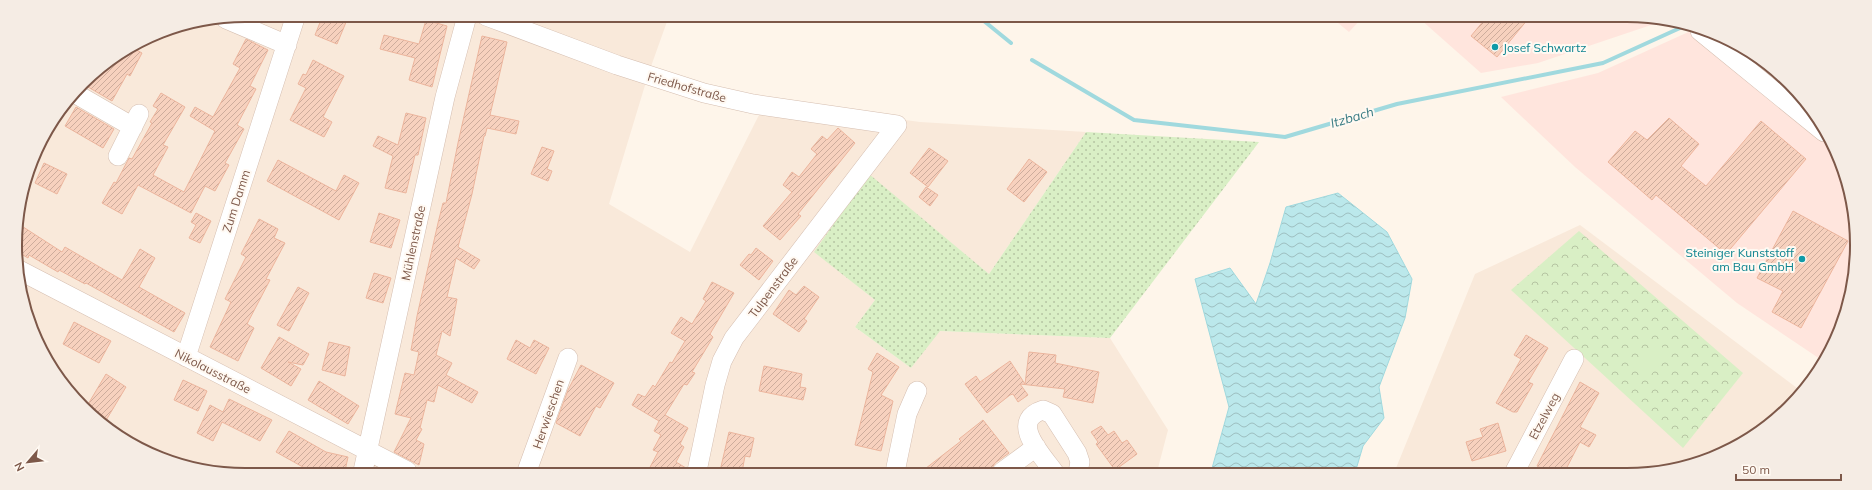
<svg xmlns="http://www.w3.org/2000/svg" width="1872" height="490" viewBox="0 0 1872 490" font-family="Mulish,sans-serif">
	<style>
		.residential { fill: #f9e9da }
		.commercial { fill: #ffe5dd }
		.grass { fill: url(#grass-dots) }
		.park { fill: url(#park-crowns) }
		.pitch { fill: #d9efc5 }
		.water { fill: url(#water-waves); stroke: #a0d9de }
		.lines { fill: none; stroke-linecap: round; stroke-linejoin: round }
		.stream { stroke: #a0d9de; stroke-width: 4 }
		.building { fill: url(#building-hatch); stroke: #ecb59d }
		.minor-casing { stroke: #d5beb0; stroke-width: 20 }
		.minor { stroke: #fff; stroke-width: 19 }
		.culture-dot { fill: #0f9aa8; stroke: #fff9f2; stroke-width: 1.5 }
		.labels { text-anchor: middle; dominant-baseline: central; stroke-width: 4; stroke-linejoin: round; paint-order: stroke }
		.culture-label { font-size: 12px; fill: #0d838f; stroke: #fff9f2; text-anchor: start }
		.street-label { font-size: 12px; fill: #7d5849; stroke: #fff9f2 }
		.water-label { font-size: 13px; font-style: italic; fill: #3a7c84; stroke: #fff9f2 }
		.rim { fill: none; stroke: #7d5849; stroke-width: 2 }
	</style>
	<defs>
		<pattern id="grass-dots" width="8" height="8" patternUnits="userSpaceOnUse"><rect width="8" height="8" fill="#d9efc5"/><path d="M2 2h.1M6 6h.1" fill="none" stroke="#b5c4a2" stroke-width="1.8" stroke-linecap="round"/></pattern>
		<pattern id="park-crowns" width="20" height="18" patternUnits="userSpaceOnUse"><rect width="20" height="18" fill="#d9efc5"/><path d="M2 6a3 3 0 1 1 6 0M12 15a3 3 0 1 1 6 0" fill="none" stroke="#b5c4a2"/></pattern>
		<pattern id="water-waves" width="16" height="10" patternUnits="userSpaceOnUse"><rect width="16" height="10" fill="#bbe8eb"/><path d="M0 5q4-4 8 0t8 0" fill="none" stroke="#9dbfc0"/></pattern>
		<pattern id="building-hatch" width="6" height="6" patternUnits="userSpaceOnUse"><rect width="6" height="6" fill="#f7d1be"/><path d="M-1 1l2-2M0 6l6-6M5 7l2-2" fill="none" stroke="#cdac9c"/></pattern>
	</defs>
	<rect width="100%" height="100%" fill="#fef5ea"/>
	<path class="residential" d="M245,15L669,16L649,72L609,204L690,252L766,101L920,122L1086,132L989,274L869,175L815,252L875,300L855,327L911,368L939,331L1110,338L1168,430L1157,472L200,471L130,444L62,385L23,305L16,230L39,143L93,72L157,32Z
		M1580,225L1801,391L1789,408L1729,451L1657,473H1394L1475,274Z"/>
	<path class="commercial" d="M1332,18H1362L1349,32Z
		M1420,19H1669L1538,63L1481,73Z
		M1695,29L1755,54L1818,117L1853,200V290L1833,347L1823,361L1737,303L1575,167L1501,97L1598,73Z"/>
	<path class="grass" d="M1086,132L1259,142L1110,338L940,331L911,368L855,327L875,300L814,252L869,174L989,274Z"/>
	<path class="park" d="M1579,231L1743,373L1683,448L1511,290Z"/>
	<path class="pitch" d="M1656,342L1670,354L1646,380L1633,368Z"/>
	<path class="water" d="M1338,193L1387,232L1412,279L1405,318L1379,387L1384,418L1363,446L1355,473L1211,472L1229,407L1195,279L1230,268L1256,304L1270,263L1286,207Z"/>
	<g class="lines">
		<path class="stream" d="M979,17L1011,43
			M1032,60L1134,120L1285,137L1397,104L1603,63L1680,28"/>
	</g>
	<path class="building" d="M323,15H349L337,44L315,35Z
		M1485,19H1528L1497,57L1471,36Z
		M426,20L447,26L432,87L409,80L415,58L380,49L384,35L419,44Z
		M482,36L507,42L490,115L519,121L516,134L487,128L485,136H484L472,194L458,247L480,260L474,269L456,258L447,297L457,299L450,336L442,331L436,355L452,363L446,375L478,392L472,403L438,385L434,402L427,400L420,428L422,429L416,440L424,444L419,465L394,452L411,418L395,414L405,373L414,375L419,352L411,350L417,316L438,223L443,203H446L458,143Z
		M246,39L268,50L250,86L256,89L237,125L244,129L225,163L229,165L215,191L205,186L191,213L138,185L122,214L102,203L114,182L116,183L129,158L132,159L152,123L150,122L158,109L153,106L161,93L185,107L163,145L168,147L153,175L184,192L215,131L190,116L195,107L213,117L240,68L233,64Z
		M133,48L142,53L130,76L127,74L112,101L88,87L98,69Z
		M313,60L344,76L323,117L332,122L324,137L290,120L306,88L298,84L303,74L306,75Z
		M76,107L114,129L103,148L65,126Z
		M406,113L426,118L418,155H415L406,193L385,188L393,156L373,146L378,136L398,145Z
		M1669,118L1699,144L1681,166L1706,186L1761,121L1806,159L1726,254L1656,195L1652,200L1608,162L1635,131L1647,140Z
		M838,128L855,143L798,214L801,216L780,240L763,226L792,192L783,185L792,172L799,177L817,154L811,149L822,136L827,140Z
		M542,147L554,151L547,169L552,171L548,181L531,174Z
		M929,148L948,161L928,187L910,173Z
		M1029,159L1047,172L1024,202L1007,189Z
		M278,160L336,191L344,175L359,183L339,220L267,181Z
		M44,163L67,174L57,194L35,183Z
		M926,187L938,195L930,206L919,197Z
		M1793,211L1848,241L1801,328L1772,312L1783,291L1757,278Z
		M196,213L211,221L200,243L189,238L196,225L191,222Z
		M379,213L400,220L391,248L370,242Z
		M259,219L278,229L274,238L285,243L266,279L270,280L247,324L254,328L238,361L210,347L231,302L225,299L246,257L241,254Z
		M17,223L62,252L65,247L122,280L140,249L155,258L139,287L185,313L174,332L86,283L85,284L59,270L58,272L29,255L28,258L18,252L16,230Z
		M756,248L773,261L759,280L740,265L749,254L751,255Z
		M374,273L391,278L383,303L366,298Z
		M712,282L734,293L710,334L713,337L692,372L695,373L687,385L684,384L665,415L688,428L680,444L684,447L676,462L686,468V471H648L658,452L653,450L661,435L654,431L659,421L632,405L638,394L645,397L653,385L655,387L670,362L672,363L685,341L671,333L681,317L692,324L706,301L703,299Z
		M804,286L819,297L804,319L807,321L799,332L773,314L789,290L796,295Z
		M298,287L309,293L289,331L277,325Z
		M74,322L111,341L99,363L63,344Z
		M1526,335L1548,348L1528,382L1533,384L1517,412H1513L1496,403L1521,359L1514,355Z
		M279,337L309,354L303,365L288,362L301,369L291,386L261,368Z
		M516,340L530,348L534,340L549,348L536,374L507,359Z
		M329,342L350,347L345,376L322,370Z
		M1029,352L1056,355L1055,363L1099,372L1093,403L1063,397L1065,389L1020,384L1028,395L1018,402L1013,394L1010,395L987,413L965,384L976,376L980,382L1010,361L1025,384Z
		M877,353L899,367L881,395L893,401L881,451L855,445L873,372L868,369Z
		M581,365L614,383L600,408L596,406L580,436L556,423L568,390Z
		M764,366L802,374L800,387L806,388L803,400L759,391Z
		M106,374L126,387L105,422L87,406Z
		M183,380L207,391L198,411L174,400Z
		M319,381L359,406L348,424L308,400Z
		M1580,382L1599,393L1580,427L1596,435L1589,447L1580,442L1564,473H1550L1537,466Z
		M229,399L272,420L260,441L222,422L213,441L197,433L210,405L223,412Z
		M983,420L1009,453L995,463L992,468L987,472H921L961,441L959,439Z
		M1498,423L1506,451L1472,461L1466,442L1483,437L1480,429Z
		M1101,426L1108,435L1114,431L1122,443L1127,440L1137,454L1115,470L1096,444L1098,442L1091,432Z
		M289,431L326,452L348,457L345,471H310L276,452Z
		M729,432L754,438L750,457L745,456L742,472L720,471Z"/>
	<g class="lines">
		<defs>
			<path id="minor" d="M486,16L617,65L704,93L753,104L897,125L734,338L722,361L715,385L697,471
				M226,19L287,45
				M1700,31L1824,132
				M76,94L133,127
				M118,156L139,114
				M19,270L407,471
				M186,357L296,15
				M363,471L445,97L467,16
				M527,471L568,358
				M895,472L907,414L917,391
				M1002,472L1036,447
				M1054,472C1042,455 1008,421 1043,410L1052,414L1077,453L1080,462L1078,472
				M1514,473L1574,359"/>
		</defs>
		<use href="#minor" class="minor-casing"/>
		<use href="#minor" class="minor"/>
	</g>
	<g class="culture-dot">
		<circle cx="1495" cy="47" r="4"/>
		<circle cx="1802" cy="259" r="4"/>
	</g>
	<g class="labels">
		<g class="culture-label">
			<text x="1503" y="47">Josef Schwartz</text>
			<text x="1794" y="252" text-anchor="end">Steiniger Kunststoff<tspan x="1794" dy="14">am Bau GmbH</tspan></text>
		</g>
		<g class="street-label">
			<text transform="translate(687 87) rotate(16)">Friedhofstraße</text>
			<text transform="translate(236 201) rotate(-72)">Zum Damm</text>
			<text transform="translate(413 243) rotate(-78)">Mühlenstraße</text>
			<text transform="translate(773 287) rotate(-53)">Tulpenstraße</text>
			<text transform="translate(213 371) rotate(27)">Nikolausstraße</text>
			<text transform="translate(548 414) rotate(-71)">Herwieschen</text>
			<text transform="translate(1544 416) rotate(-62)">Etzelweg</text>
		</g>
		<g class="water-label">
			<text transform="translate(1352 117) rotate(-16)">Itzbach</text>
		</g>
	</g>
	<path d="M0 0H1872V490H0ZM245 22H1627A223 223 0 0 1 1850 245V245A223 223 0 0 1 1627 468H245A223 223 0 0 1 22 245V245A223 223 0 0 1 245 22Z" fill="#f5ece4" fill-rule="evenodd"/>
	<path class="rim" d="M245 22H1627A223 223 0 0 1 1850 245V245A223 223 0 0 1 1627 468H245A223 223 0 0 1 22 245V245A223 223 0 0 1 245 22Z"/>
	<g transform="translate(28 462) rotate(242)" stroke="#fff9f2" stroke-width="3" paint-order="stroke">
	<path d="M0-3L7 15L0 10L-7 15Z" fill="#7d5849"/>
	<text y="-6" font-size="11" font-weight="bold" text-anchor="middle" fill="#7d5849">N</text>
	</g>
	<path d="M1736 474v6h105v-6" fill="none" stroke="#7d5849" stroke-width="2"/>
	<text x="1742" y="474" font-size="12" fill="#7d5849" stroke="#fff9f2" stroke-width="3" paint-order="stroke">50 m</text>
</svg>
